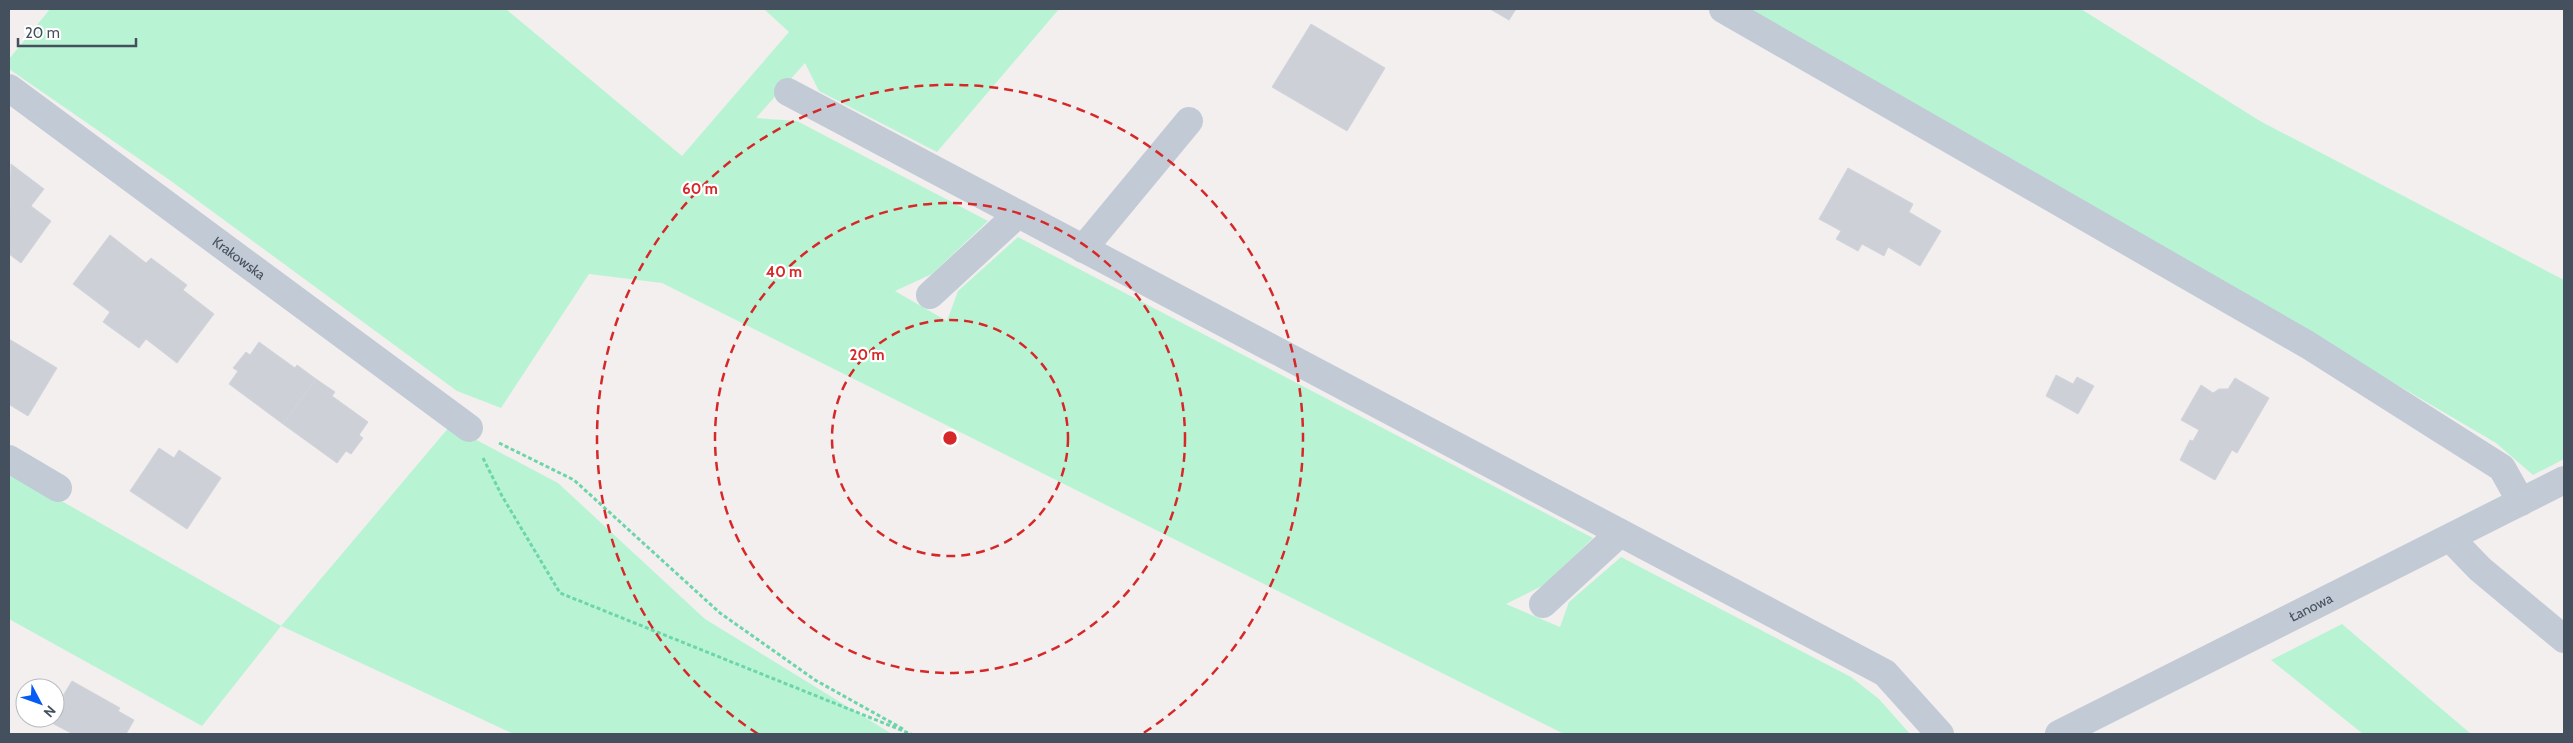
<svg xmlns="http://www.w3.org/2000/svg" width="2573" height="743" viewBox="0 0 2573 743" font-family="Cabin,sans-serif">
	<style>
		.green { fill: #b8f4d4 }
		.building { fill: #cdd0d7; stroke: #d2d4db }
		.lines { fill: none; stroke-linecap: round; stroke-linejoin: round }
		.path { stroke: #6cd6aa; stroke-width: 3; stroke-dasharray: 4 2.5; stroke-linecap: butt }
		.minor { stroke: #c1cad5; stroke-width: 28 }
		.ring { fill: none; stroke: #d62828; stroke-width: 2.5; stroke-dasharray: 9 6 }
		.labels { text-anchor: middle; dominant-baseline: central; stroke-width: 4.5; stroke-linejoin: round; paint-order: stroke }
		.street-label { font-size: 14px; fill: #45505e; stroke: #fff }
		.centre { fill: #d62828; stroke: #fff; stroke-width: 2.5 }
		.ring-label { font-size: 15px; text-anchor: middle; font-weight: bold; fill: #d62828; stroke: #fff; stroke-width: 4.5; stroke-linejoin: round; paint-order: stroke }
	</style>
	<rect width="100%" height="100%" fill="#f2efee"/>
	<path class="green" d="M50,9H506L682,156L789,32L764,9H1059L937,152L819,91L805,63L756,118L797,121L988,221L932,274L895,291L947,321L958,291L1018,237L1593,538L1544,585L1506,604L1560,627L1569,602L1621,557L1851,677L1879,699L1910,734H1564L662,283L589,274L501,408L457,391L171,181L9,69V59Z
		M1749,9H2081L2260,121L2564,280V459L2533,475L2496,443L2045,178Z
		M450,426L558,483L705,619L892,734H514L281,626L202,726L9,619V471L281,626Z
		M2342,624L2471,734H2363L2271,660Z"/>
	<path class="building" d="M1490,9H1516L1509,20Z
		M1311,24L1385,68L1347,131L1272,87Z
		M11,164L44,189L31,206L51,221L21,263L9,254Z
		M1848,168L1913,204L1909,212L1941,231L1920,266L1888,247L1884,256L1862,244L1858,251L1836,239L1841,231L1819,219Z
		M110,235L146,263L151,258L187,285L183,290L214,314L177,363L146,339L139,348L103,322L110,312L73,284Z
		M9,339L57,368L28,416L10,405L9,408Z
		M259,342L295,368L297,365L316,379L283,424L229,384L238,371L233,368L246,352L250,355Z
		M2056,375L2073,384L2077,377L2094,386L2078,414L2046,396Z
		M2235,378L2269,398L2237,453L2232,450L2215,480L2180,460L2190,440L2193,441L2199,430L2181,420L2201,385L2213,393L2219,389H2228Z
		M316,379L335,392L332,396L368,422L359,435L363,438L351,454L346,451L337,463L283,424Z
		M159,448L174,458L179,450L221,478L187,529L130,491Z
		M72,681L120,708L118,711L134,720L126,734H73L48,721L50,718H55V709Z"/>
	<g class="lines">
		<path class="path" d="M499,443L574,480L720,613L815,680L903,729
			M483,458L502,496L560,593L911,734"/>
		<g class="minor">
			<path d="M1723,9L2308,345L2502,468L2521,502"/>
			<path id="s1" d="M9,88L469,428"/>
			<path d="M788,92L1885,673L1940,734"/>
			<path d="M1083,249L1189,121"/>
			<path d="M930,295L1018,214"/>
			<path d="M9,459L58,488"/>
			<path d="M2450,538L2480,569L2564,639"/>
			<path d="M1543,604L1620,533"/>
			<path id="s2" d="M2059,734L2564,480"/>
		</g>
	</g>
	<g class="ring">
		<circle cx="950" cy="438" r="118"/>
		<circle cx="950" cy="438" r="235"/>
		<path d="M758 734A353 353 0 1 1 1142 734"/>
	</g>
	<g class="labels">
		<g class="street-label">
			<text stroke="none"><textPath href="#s1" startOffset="286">Krakowska</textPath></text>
			<text stroke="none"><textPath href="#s2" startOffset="282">Łanowa</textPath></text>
		</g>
	</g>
	<circle cx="950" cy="438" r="8" class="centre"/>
	<g class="ring-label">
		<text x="700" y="194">60 m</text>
		<text x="784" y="277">40 m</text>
		<text x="867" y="360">20 m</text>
	</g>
	<rect width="2573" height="743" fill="none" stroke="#45505e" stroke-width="20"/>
	<g transform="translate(40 703) rotate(131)"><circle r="24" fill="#ffffff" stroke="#b5b9bf"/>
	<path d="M0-4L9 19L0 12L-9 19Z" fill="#055bf5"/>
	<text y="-8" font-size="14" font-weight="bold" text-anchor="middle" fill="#45505e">N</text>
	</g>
	<path d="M18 38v8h118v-8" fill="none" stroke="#45505e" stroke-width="2.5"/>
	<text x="25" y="38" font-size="15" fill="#45505e" stroke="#ffffff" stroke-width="4" paint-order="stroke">20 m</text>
</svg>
